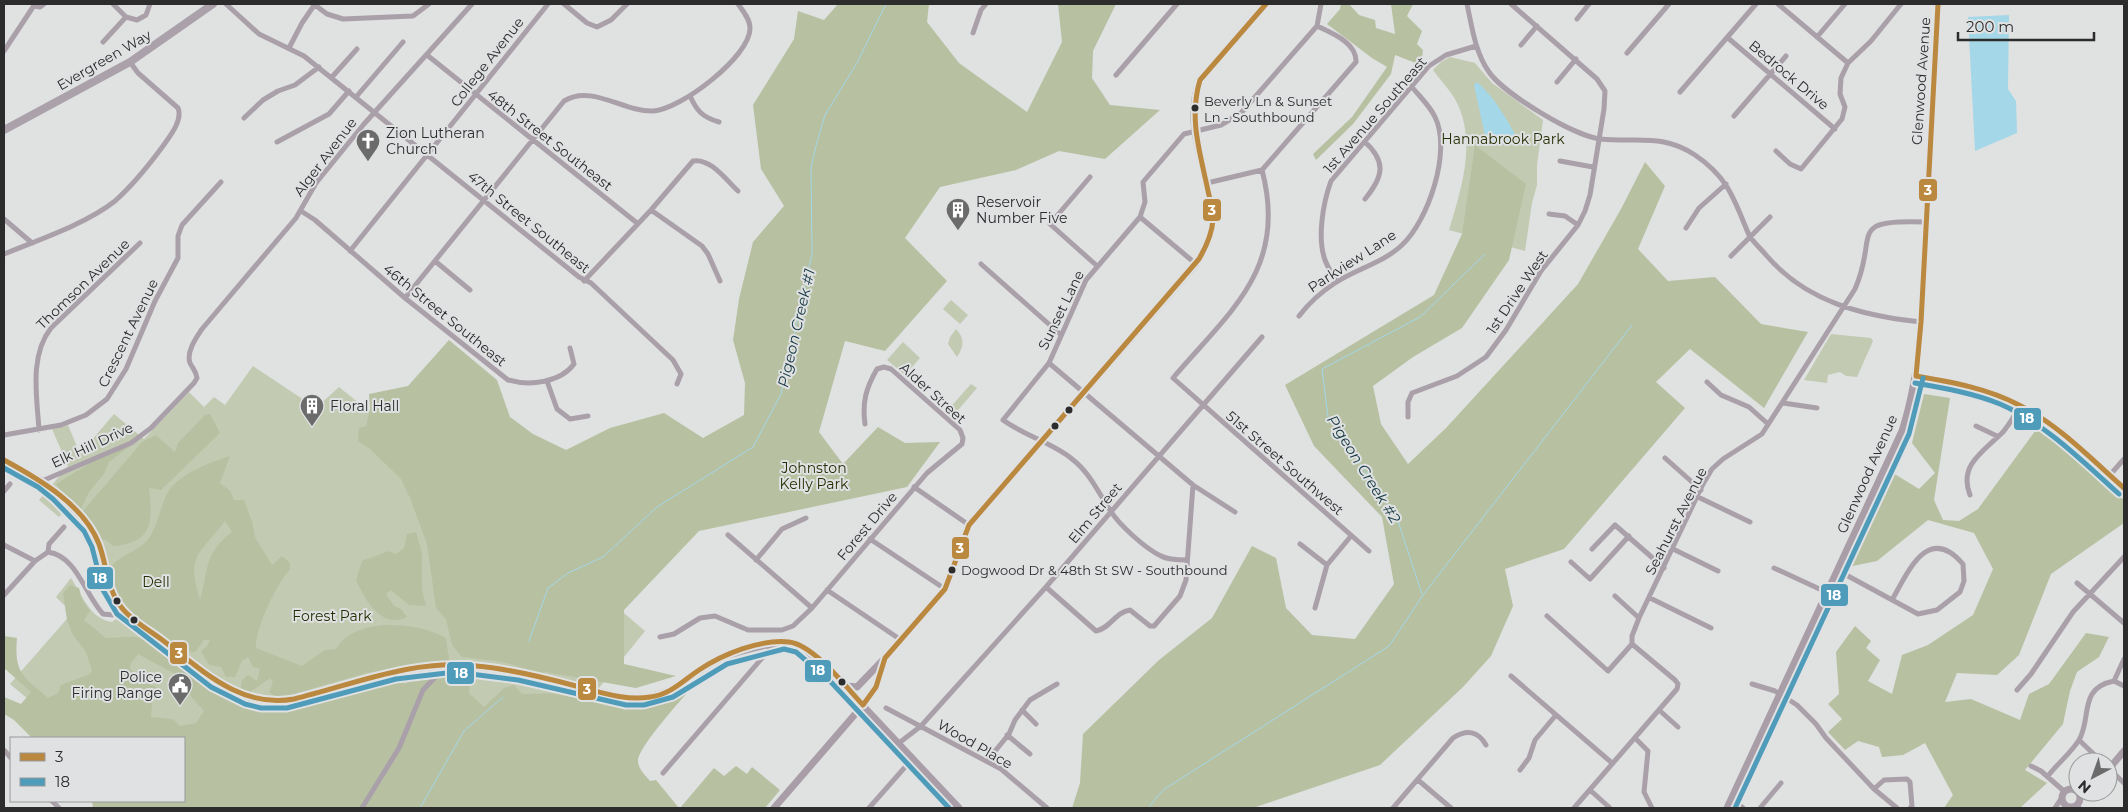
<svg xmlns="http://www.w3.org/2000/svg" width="2128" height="812" viewBox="0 0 2128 812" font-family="Montserrat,sans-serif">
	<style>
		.green { fill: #c2cab2 }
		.forest { fill: #b7c1a1; fill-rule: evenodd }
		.water { fill: #a4d7e8 }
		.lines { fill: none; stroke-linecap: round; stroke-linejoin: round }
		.stream { stroke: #a4d7e8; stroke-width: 1 }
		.street { stroke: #aaa0a9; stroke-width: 5 }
		.secondary { stroke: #a99ea8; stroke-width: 7 }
		.primary { stroke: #aaa1aa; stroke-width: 8 }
		.bus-1-casing { stroke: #dfe1e2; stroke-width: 9 }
		.bus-2-casing { stroke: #dfe1e2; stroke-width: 9 }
		.bus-1 { stroke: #bb883f; stroke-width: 5 }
		.bus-2 { stroke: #4e9bba; stroke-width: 5 }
		.bus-dot { fill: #2c2c2d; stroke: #dfe1e2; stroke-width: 2 }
		.labels { text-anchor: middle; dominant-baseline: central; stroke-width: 4; stroke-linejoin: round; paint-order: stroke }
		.bus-label { font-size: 13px; fill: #2c2c2d; stroke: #dfe1e2; text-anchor: start }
		.street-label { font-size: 14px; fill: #2c2c2d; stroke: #dfe1e2 }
		.poi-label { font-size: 14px; fill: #2c2c2d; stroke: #dfe1e2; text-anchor: start }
		.park-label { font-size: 14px; fill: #262f03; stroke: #dfe1e2 }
		.water-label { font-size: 15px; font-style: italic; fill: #143741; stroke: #dfe1e2 }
		.line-badge { stroke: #dfe1e2; stroke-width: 2 }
		.badge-label { font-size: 14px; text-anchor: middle; font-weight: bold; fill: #fff }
	</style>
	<rect width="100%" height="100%" fill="#e0e1e1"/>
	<path class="green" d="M1450,57L1475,63L1492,83L1543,120L1537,165V185L1532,203L1525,251L1449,230C1461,190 1476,145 1458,105C1453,93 1441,81 1433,70L1441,62Z
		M951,300L968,315L960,324L943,309Z
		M956,329C965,339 964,346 957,357L948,344L950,337Z
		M1831,334L1871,338L1873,341L1857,377L1846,376L1840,372L1828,375L1827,383L1804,380Z
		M903,342L920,358L905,375L887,360Z
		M253,366L316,408L339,387L375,416L407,429L645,631L533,770L184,801V738L40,709L10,684L72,613L56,597L71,578C82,595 90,619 112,622L123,614L129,604L111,576L100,534L73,501L59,517L39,500L68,466L52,429L68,425L80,454L114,414L144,439L189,392L204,407L214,397L225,405Z
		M971,384L977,388L953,416L947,411Z"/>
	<path class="forest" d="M838,4H929L927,22L959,63L1027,112L1062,42L1058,4H1116L1093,51L1092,78L1110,105L1160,110L1105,159L1059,151L1016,170L940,187L905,238L947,281L885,351L845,341L819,432L843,464L878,427L905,443L940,442L907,487L699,531L624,610V664L676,676L636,688L545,672L544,674L503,662L462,657L452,645L446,619L436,608L427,544L410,498L401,479L370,449L358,441L359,428L366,426L370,409L369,394L408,386L449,340L497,380L510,417L533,434L566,450L610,428L664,413L703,438L744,415L745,383L733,340L739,299L753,242L784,206L761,169L753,105L794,39L798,11L824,20Z
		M1341,4H1349L1359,15L1375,20L1376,28L1395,34L1391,4H1413L1407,16L1422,31L1417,44L1423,50L1421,65L1395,55L1391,74L1353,124L1316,160L1313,154L1352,117L1387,67L1372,58L1327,24L1340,9Z
		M1475,145L1526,184L1509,260L1462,328L1413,357L1373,386L1381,424L1408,464L1446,428L1578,284L1621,209L1645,162L1665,186L1638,249L1668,281L1715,277L1761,324L1808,332L1764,408L1690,349L1656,382L1685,408L1564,549L1505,569L1513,606L1491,656L1463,687L1380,765L1253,808H1072L1080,783L1083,734L1159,660L1212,618L1252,546L1276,558L1286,608L1312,635L1355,639L1394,584L1382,517L1314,446L1285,385L1434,295L1462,234Z
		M1924,394L1950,398L1934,500L1943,520L1959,521L1978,509L2038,427L2124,500V523L2051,574L2019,655L1997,675L1957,673L1945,702L1971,699L2020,720L2029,694L2049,684L2086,633L2109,637L2099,657L2077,672L2070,691L2063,724L2025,770L2047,783L2020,808H1944L1953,795L1925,743L1903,755L1882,757L1879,747L1858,741L1845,750L1828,732L1842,719L1828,704L1839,694L1836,652L1855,626L1871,641L1866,648L1880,660L1868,681L1892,694L1902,655L1928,645L1973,615L1993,569L1974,533L1928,520L1877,561L1848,567L1893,473L1919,489L1935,473L1912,443Z
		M210,414L220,433L161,490L149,488C153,522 153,543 113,546L106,540H100L83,511L142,442L156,435L175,452L178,443L205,415Z
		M134,443L109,462L104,474L89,492L81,509L61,492L56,484L90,463Z
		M230,456L220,483L230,491L234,500H244L252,521L255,537L272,565L282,556L290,563V570C278,580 254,632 256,648L302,666L325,650L336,649C355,616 418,622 446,638L449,660L366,673L294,694L275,697L269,692L273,682L270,678L249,693L241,689L242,680L248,675L257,681L260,669L253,667L248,657L242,661L235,677H226L221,667L209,665L201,651L207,646L210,640H204L195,652L184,651C161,630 124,617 111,586C98,558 137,556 149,538C159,524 160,503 170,489C182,473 211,462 230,456ZM225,521L232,532C203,554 209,569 200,600C186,555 199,555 225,521Z
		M416,532L422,553V590L426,606L409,605L391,590L386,594L394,606L401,609L407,617C381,630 365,599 356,580L362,561L389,551L396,554L404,548L407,534Z
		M70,585L79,588L82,599L90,611L84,620L106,638C115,638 127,636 136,637C182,646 208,697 254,705C276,709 298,707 318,700C347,689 375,674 406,684L413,676L471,670L469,693L484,707L504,688L514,685L522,694L576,693L643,708L656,706L694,685C683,698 638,747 638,761C638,769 646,776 650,781L656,780L679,808H93L92,801H184V738H32L14,720L4,714V697L21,704L31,692L4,668V636L17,638C14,674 23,676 48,698L58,693L61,685L90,674L92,670L86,652L73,635L67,620L63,593ZM138,654L193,684L187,688L192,698L204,711L196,723L180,726L173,719L151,717L153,692L163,693V690L147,683L130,669L131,663Z
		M736,766L747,774L752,767L780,790L765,808H680L714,768L724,776Z"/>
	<path class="water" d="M2009,15L2008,89L2016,101L2017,133L1975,151L1968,17Z
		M1477,82C1494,97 1504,115 1515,134L1508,144L1494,145L1485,136L1474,85Z"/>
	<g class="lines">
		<path class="stream" d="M1422,594L1397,518L1328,417L1322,369L1420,317L1485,254
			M529,641L548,588L568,573L603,557L657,507L753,447L781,394L812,254L811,167L817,142L825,115L857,63L886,4
			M420,808L464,731L503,697
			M1148,808L1163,790L1389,646L1423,595L1632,325"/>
		<path class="street" d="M113,4L126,17L137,20L146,15L150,4
			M226,4L259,34L304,56L579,277L591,283L673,360L681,374L677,384
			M564,4L587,23L597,27L611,20L627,4
			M1467,4C1472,27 1475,52 1489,72C1503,93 1575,137 1601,139C1637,143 1662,133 1695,155C1729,178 1734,200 1749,235C1753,242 1761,249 1766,255C1806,302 1863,316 1921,322
			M1778,4L1848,63
			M315,5L327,14L343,19L413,16L429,4
			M34,6L40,7L44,4
			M1577,19L1589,4
			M973,33L981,10L986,4
			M1817,37L1845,4
			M1728,38L1835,129
			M103,42L126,17
			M1521,45L1537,26
			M289,48L302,23L315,4
			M4,51L35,4
			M1627,53L1669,4
			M427,55L637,223
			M1116,75L1177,4
			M332,77L357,49
			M1557,82L1576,59
			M1680,92L1756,4
			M690,96C697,111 702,117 719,122
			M356,97L403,42
			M1734,116L1786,56
			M244,118L263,100L278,91L295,85L319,67
			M277,142L329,114L349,91
			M1365,142C1387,162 1383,177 1365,199
			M1776,151L1790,164L1801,169L1842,119L1845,107L1840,94L1841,78L1848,63L1871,41L1901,4
			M1560,161L1593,167
			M1262,170C1288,268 1231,310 1173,378L1369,551
			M1090,177L1050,224L1096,265
			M1207,183L1262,170L1356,62C1357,43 1332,33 1317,26L1321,4
			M651,210L702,246L708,254L720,281
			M301,211L315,220L405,298L508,380C529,386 560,383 574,364L570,348
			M1549,214L1565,216L1578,225
			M1140,217L1196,264
			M4,219L32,243
			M1686,228L1699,208L1726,184
			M350,251L548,4
			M4,254C38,240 86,224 115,201C133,185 149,165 163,146C170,136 183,120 178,108L138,73L130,62
			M1731,256L1770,217
			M435,261L470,290
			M981,264L1060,334
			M584,281L651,210L693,161C711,158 726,180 738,191
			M1336,282C1333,275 1328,268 1325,260C1317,238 1323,203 1331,181L1429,66L1446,55L1476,46
			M405,298L564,101C592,84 623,112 653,111C680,110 751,56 750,28C750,19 743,11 738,4
			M1299,316C1309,303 1321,292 1335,283C1356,269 1383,263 1402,245C1428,221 1452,151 1435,117C1430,106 1420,97 1412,87
			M1049,363L1193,485L1235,512
			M547,381L557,409L570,419L588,416
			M1707,382L1721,395L1749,407L1768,424
			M1783,403L1817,408
			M1408,417V402L1412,393L1457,376L1486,357L1506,330L1541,271L1578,225L1585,211L1590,195L1604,109L1605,91L1597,79L1511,4
			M1976,426L1997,436
			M39,430C37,397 29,356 51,328L140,243
			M4,435L61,425L86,415L107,399L126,369L155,301L178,258V236L182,225L221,182
			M1665,458L1701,490
			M2109,476L2124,459
			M42,481L131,443L151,428L194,383L197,378C196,371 193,369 190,363C186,352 196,338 202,329L296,218L316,183L364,124L472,4
			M914,487L969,525
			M4,491L10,484
			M1970,495C1958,465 1984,451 2003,432C2010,424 2015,414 2020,406
			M1698,497L1750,522
			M728,535L812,608
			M870,539L945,589
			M1300,544L1327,565
			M4,545L35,561
			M1592,549L1615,525L1664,568
			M1673,549L1718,571
			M48,552C77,556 85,595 103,614L113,615L122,609
			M48,552L49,544L64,527
			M756,560L782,529L806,518
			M1187,560C1179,560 1168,560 1161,556C1146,549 1119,525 1110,510C1098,492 1090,473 1072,459C1053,443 1025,436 1003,420L1049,363L1086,280L1140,217L1145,202L1143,182L1184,134L1221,125L1241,113L1317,26
			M1571,562L1590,579L1629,536
			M1774,568L1826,592
			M1837,570L1918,614L1937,610L1960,592L1964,581L1963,564C1928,523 1908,572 1892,600
			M2077,583L2124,623
			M1046,587L1096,631C1111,628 1115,612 1130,610L1150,626H1154L1180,596L1186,580L1193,485
			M827,590L901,640
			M4,595L35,561L48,552
			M1615,596L1639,618
			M1650,598L1711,628
			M1315,608L1327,565L1351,536
			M1547,616L1608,671L1632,644
			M660,637L674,634L700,618L715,616L748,630H782L793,626L812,608L927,473L962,444L963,438L960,430L891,369L884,367L877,369C866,388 862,402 865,424
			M1632,644V636L1639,618L1703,484L1712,469L1723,459L1762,434L1855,289C1879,235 1845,219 1925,222
			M1511,676L1612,763
			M2114,681L2124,686
			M1752,684L1775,691L1797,705L1816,724L1826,738L1874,789L1897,808
			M2017,690L2031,674L2073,612L2124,557
			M886,708L1001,769L1047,808
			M1022,710L1036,724
			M1659,710L1678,727
			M1007,735L1030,754
			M1635,738L1648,751L1644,792L1652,808
			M2079,740L2102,762
			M899,743L921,726L1046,587L1262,337
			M4,750L11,758
			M987,761L1009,734L1015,720L1030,700L1057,684
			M2031,766L2041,771L2065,792
			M2108,768L2124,783
			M1520,770L1529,758L1535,740L1556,715
			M663,773L775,643
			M2048,776C2057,764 2071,753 2079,740C2092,718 2078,688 2114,681L2124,659
			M1418,780L1451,808
			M1874,789L1884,780L1907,779L1910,782L1912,806L1910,808
			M1590,790L1610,808
			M1731,798L1743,808
			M52,801L59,808
			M2077,805L2079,808
			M362,808L399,748L423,690L447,665
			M869,808L913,758
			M1393,808L1453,738C1467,729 1478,731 1486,745
			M1574,808L1677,689L1678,684L1675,680L1632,644
			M1760,808L1781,783
			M2055,808L2063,796
			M2068,808L2070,807"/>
		<path class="secondary" d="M1916,376C1945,381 1975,386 2002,397C2050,416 2086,456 2124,488
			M4,460L42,481L58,493L90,527L99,544L110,587L122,609L216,681C232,691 250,700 269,701C292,704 314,693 335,687C372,676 417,664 455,664C511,666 572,686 627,698C676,700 685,674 724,657C743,649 764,646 784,641L800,645L834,675L959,808
			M846,686L857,687L883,660
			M2108,770L2124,751
			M2062 798a9 9 0 1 1 18 0a9 9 0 1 1-18 0Z
			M774,808L863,705L876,687L885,658L945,589L969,525L1196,264C1203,252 1210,240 1212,226C1214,214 1211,203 1208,192C1201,154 1185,118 1200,80L1266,4
			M1727,808L1902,431C1913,397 1918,363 1921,327L1938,4"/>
		<path class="primary" d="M4,130L130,62L213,4"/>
		<defs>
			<path id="bus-1" d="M1916,376L1921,322L1938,4
				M1916,376C1951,382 1987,388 2019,405C2059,425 2091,459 2124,488
				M4,460C39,479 84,505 99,544C107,566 107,590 122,608C131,620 149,630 161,639C201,669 240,709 294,699C355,684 412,659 476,666C510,669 543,677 576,686C600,692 625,701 650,697C670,695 684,680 699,670C723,654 760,639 789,642C814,645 846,687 863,705L876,687L885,658L945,589L969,525L1199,259C1206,247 1212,234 1213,220C1213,208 1209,197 1207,186C1199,149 1189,117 1200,80L1266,4"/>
			<path id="bus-2" d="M1915,383C1943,388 1973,393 2000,404C2046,424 2082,461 2119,494
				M4,468L38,487L53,499L84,531L92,547L103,590L117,614L211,687L245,704L261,708H287L396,679L455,672L518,680L626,705H644L673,697L727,664L784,649L796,652L829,680L949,808
				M1735,808L1909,434L1923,378"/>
		</defs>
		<use href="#bus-1" class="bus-1-casing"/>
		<use href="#bus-2" class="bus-2-casing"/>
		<use href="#bus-1" class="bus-1"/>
		<use href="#bus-2" class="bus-2"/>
	</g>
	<defs>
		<symbol id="church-pin" viewBox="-11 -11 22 30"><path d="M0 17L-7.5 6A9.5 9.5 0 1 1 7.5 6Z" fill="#6b6b6c" stroke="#dfe1e2"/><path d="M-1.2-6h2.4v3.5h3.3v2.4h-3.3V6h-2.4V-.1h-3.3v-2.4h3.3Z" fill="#fff"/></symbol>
		<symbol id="building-pin" viewBox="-11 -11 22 30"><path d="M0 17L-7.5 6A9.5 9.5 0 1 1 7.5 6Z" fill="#6b6b6c" stroke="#dfe1e2"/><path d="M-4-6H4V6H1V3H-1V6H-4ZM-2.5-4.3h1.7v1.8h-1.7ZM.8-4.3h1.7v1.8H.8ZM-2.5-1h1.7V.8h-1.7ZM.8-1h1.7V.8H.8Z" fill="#fff"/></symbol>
		<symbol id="civic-pin" viewBox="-11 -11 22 30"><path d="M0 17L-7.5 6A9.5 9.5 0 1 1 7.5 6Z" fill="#6b6b6c" stroke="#dfe1e2"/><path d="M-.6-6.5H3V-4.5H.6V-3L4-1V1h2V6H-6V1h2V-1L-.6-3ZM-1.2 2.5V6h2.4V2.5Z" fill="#fff"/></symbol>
	</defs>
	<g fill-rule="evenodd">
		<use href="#church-pin" x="354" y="127" width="28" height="38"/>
		<use href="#building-pin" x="944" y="196" width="28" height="38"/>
		<use href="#building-pin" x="298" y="392" width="28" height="38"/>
		<use href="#civic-pin" x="166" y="671" width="28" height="38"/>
	</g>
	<g class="bus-dot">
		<circle cx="1195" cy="108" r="4.5"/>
		<circle cx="1069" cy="410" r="4.5"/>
		<circle cx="1055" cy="426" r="4.5"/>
		<circle cx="952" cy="570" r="4.5"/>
		<circle cx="117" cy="601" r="4.5"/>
		<circle cx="134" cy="620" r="4.5"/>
		<circle cx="842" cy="682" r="4.5"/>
	</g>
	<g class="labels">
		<g class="bus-label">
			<text x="1204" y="101">Beverly Ln &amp; Sunset<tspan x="1204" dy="16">Ln - Southbound</tspan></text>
			<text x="961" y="570">Dogwood Dr &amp; 48th St SW - Southbound</text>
		</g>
		<g class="street-label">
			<text transform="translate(104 60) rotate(-30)">Evergreen Way</text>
			<text transform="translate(487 62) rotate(-52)">College Avenue</text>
			<text transform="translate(1789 75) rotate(40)">Bedrock Drive</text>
			<text transform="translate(1921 81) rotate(-86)">Glenwood Avenue</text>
			<text transform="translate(1375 115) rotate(-49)">1st Avenue Southeast</text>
			<text transform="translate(550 140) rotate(38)">48th Street Southeast</text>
			<text transform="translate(325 157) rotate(-53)">Alger Avenue</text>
			<text transform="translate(529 222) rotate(39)">47th Street Southeast</text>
			<text transform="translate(1352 261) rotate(-33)">Parkview Lane</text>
			<text transform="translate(83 284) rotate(-44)">Thomson Avenue</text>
			<text transform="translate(1517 292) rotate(-56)">1st Drive West</text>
			<text transform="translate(1061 310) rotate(-64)">Sunset Lane</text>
			<text transform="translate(445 315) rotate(39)">46th Street Southeast</text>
			<text transform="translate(128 333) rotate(-64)">Crescent Avenue</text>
			<text transform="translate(933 393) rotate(42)">Alder Street</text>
			<text transform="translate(92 445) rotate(-25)">Elk Hill Drive</text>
			<text transform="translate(1285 463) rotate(41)">51st Street Southwest</text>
			<text transform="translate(1867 474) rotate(-66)">Glenwood Avenue</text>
			<text transform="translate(1095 513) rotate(-50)">Elm Street</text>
			<text transform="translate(1676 521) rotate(-63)">Seahurst Avenue</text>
			<text transform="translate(867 526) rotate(-50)">Forest Drive</text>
			<text transform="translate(975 744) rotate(30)">Wood Place</text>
		</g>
		<g class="poi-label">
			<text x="386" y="133">Zion Lutheran<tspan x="386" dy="16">Church</tspan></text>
			<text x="976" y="202">Reservoir<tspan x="976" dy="16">Number Five</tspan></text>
			<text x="330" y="406">Floral Hall</text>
			<text x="162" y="677" text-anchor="end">Police<tspan x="162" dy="16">Firing Range</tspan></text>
		</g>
		<g class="park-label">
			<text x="1503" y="139">Hannabrook Park</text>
			<text x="814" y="468">Johnston<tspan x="814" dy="16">Kelly Park</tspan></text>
			<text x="156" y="582">Dell</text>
			<text x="332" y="616">Forest Park</text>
		</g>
		<g class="water-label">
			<text transform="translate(796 328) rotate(-77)">Pigeon Creek #1</text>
			<text transform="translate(1364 469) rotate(58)">Pigeon Creek #2</text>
		</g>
	</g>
	<g class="line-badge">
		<rect x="1918" y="178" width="20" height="24" rx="5" fill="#bb883f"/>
		<rect x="1202" y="198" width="20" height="24" rx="5" fill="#bb883f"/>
		<rect x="2013" y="407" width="29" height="24" rx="5" fill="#4e9bba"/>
		<rect x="951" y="536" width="19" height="24" rx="5" fill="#bb883f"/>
		<rect x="86" y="566" width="28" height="24" rx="5" fill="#4e9bba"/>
		<rect x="1820" y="583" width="29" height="24" rx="5" fill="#4e9bba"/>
		<rect x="169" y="641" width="19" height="24" rx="5" fill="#bb883f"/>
		<rect x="804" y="659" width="28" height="24" rx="5" fill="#4e9bba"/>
		<rect x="446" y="661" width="29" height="24" rx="5" fill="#4e9bba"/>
		<rect x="577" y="677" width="20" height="24" rx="5" fill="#bb883f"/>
	</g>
	<g class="badge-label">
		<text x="1928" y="195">3</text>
		<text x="1212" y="215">3</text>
		<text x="2027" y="423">18</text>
		<text x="960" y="553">3</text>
		<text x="100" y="583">18</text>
		<text x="1834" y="600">18</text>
		<text x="179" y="658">3</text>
		<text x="818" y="675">18</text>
		<text x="461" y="678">18</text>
		<text x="587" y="694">3</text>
	</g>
	<rect width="2128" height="812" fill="none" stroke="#2c2c2d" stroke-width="10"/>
	<rect x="10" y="737" width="175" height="65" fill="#dfe1e2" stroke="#97999a"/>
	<rect x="20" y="753" width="25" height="8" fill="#bb883f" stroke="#97999a"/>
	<text x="55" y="762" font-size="15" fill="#2c2c2d">3</text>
	<rect x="20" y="778" width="25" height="8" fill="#4e9bba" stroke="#97999a"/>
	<text x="55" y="787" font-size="15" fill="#2c2c2d">18</text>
	<g transform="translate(2093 777) rotate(221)"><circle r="24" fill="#dfe1e2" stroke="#97999a"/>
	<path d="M0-4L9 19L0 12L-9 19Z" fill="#6b6b6c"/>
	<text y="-8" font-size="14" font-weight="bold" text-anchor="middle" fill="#2c2c2d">N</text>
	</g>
	<path d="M1958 32v8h136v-8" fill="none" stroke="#2c2c2d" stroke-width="2.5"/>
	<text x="1966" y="32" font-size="15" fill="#2c2c2d" stroke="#dfe1e2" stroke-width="4" paint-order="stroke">200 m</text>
</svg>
